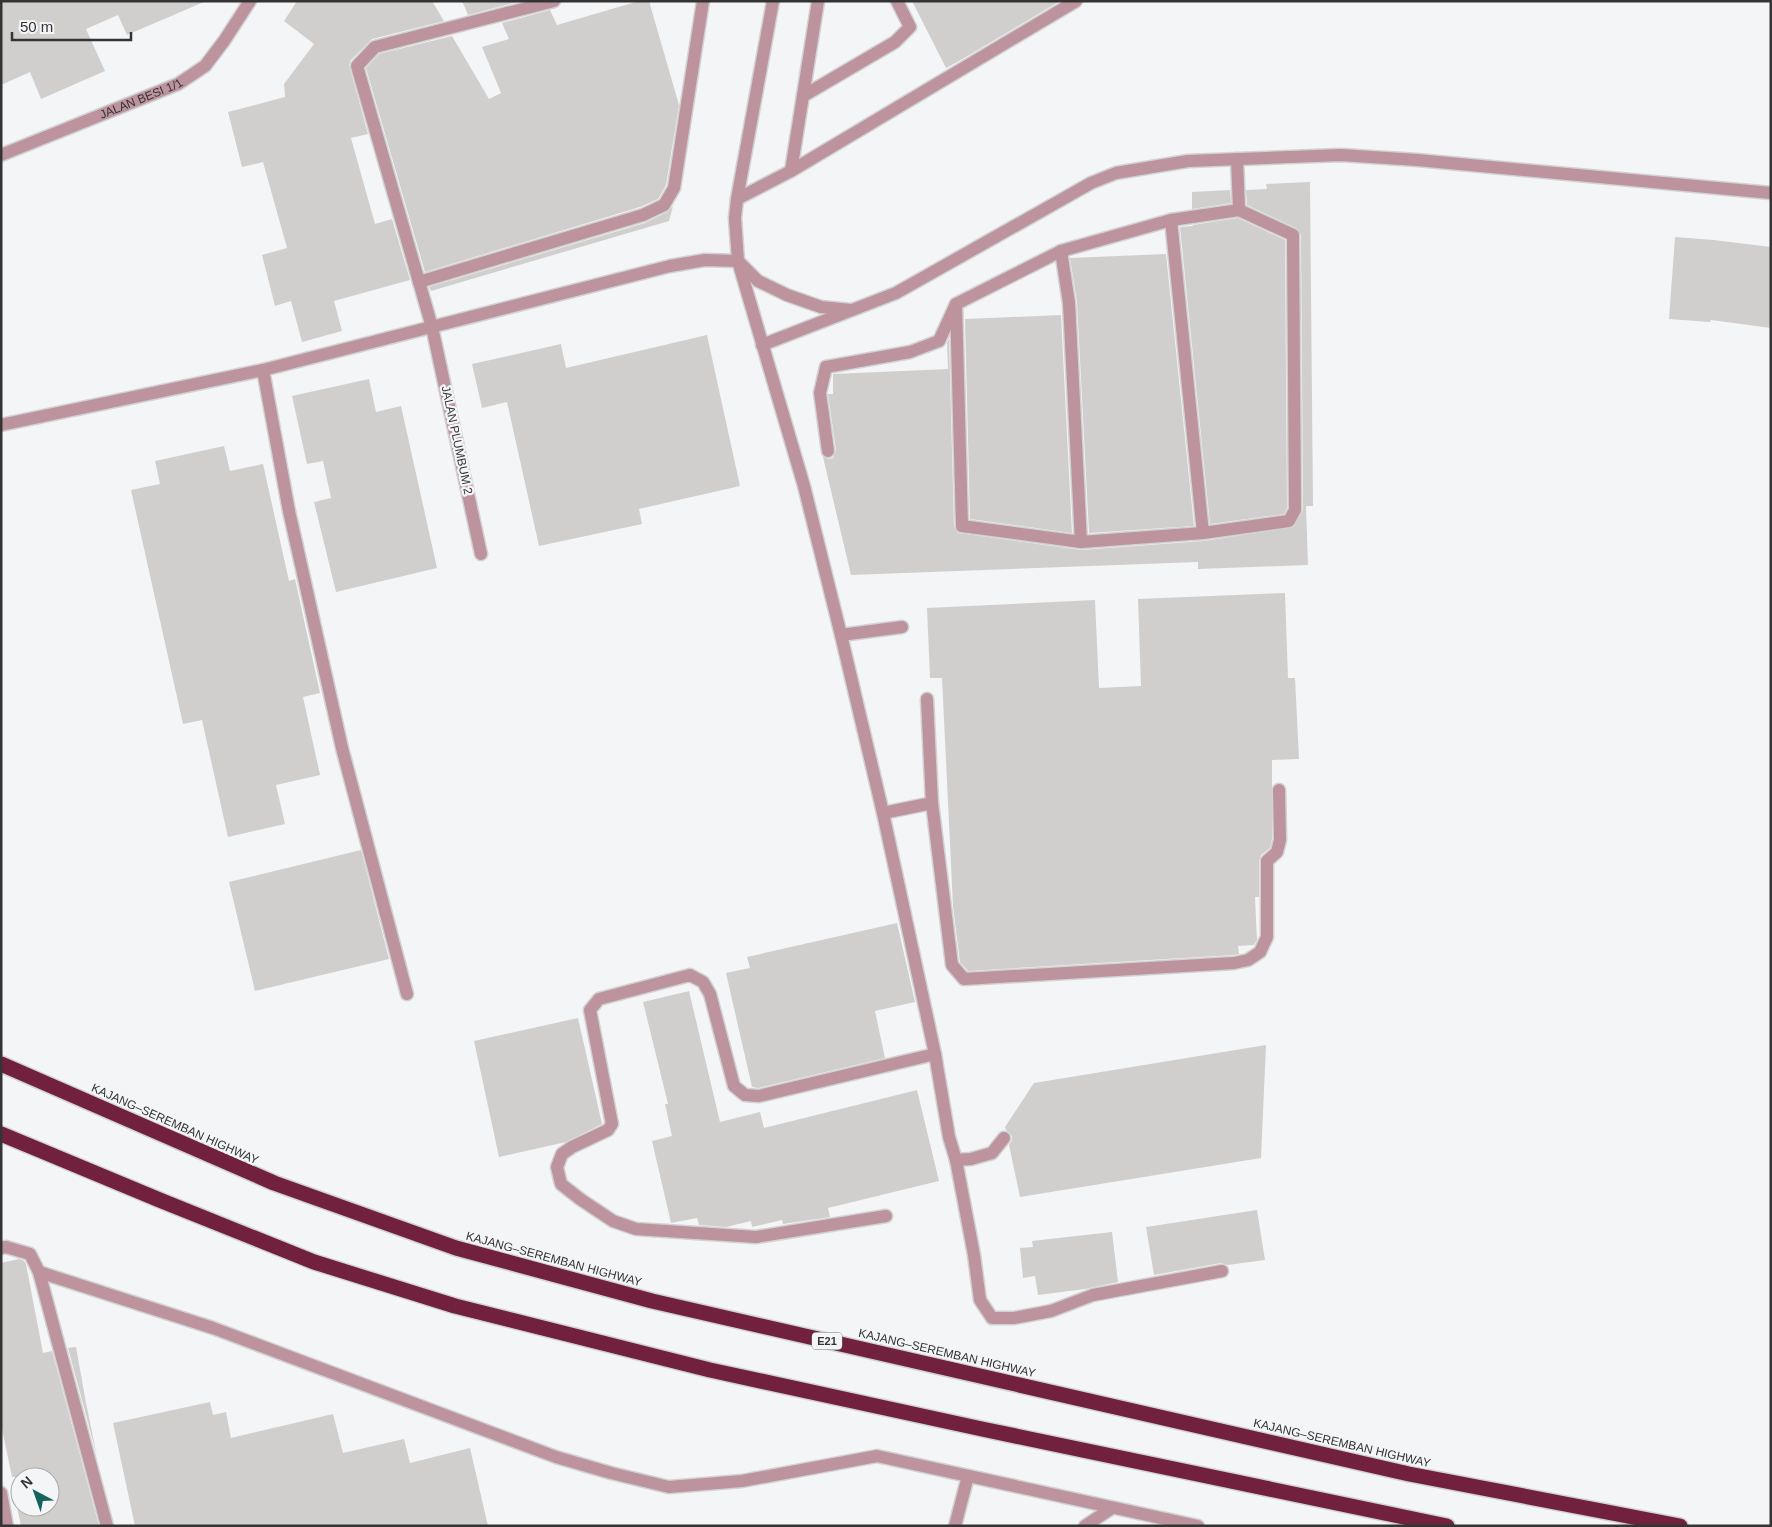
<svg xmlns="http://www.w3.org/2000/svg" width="1772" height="1527" viewBox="0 0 1772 1527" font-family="Arial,sans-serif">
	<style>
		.building { fill: #d1cfce }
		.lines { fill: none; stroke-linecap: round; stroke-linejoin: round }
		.minor-casing { stroke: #d1d2d4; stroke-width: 15 }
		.highway-casing { stroke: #d1d2d4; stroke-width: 18 }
		.minor { stroke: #bd939e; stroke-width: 12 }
		.highway { stroke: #71203e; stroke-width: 15 }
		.labels { text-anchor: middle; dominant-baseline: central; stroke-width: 4.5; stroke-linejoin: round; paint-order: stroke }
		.shield { fill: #f4f5f7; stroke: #6e6e6f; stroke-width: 1 }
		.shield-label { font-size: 11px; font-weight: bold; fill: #343435 }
		.street-label { font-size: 12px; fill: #343435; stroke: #f4f5f7 }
	</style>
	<rect width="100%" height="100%" fill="#f4f5f7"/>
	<path class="building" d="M1,1H206L127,35L118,15L86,29L105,71L41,99L30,72L1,85Z
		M297,1H432L444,21L372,39L351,60L349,65L368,134L351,138L375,224L392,219L410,280L334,301L342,331L302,342L291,301L275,306L262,255L287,248L263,162L242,167L228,112L285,97L284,84L314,44L284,21Z
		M462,1H520L468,15Z
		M639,1H649L679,105L666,185L658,199L640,207L425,272L366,68L379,54L452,36L489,99L501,93L482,47L509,39L502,23L550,10L557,25Z
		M912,1H1060L966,57L946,68Z
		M1310,182L1313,506H1306L1308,565L1198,569V562L851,575L823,457L829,459L833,458L836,450L828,394H833V374L948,369L947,343L949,339L954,526L958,533L1081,550L1204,541L1294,527L1303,510L1301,235L1296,228L1247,205L1246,190L1267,189L1266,184Z
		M1230,190L1231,203L1192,209V192Z
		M673,206L669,221L431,291L429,287L645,223L667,212Z
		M1238,218L1285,240L1287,508L1284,514L1210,524L1180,227L1193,226V225Z
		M1675,237L1714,240L1771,247V328L1711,320L1710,322L1669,319Z
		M1166,254L1194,526L1089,533L1077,302L1070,258Z
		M1061,315L1072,533L970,519L965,319Z
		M707,335L740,486L639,509L642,524L539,546L507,402L482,408L472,364L561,344L566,368Z
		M369,379L376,412L401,406L437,568L336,592L314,502L331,498L323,461L307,464L292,396Z
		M224,446L230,471L263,464L289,581L295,579L320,693L303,697L320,775L276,785L285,824L228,837L202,720L183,724L131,490L160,484L155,461Z
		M1285,593L1288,678H1295L1299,759L1272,760V839L1270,848L1261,855L1259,861V897H1255L1257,940L1254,945L1238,946L1239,954L1233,955L968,971L960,962L953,906L942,678H930L927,608L1095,600L1099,688L1141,686L1138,599Z
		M361,850L389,959L255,991L229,882Z
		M897,923L915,1002L875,1011L885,1058L758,1088L752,1087L726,973L750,968L747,957Z
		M689,991L720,1122L760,1112L764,1128L917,1090L939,1181L828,1208L830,1217L783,1224L782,1220L752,1227L751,1221L726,1227L699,1225L697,1218L671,1223L652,1141L672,1136L665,1104H668L643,1002Z
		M578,1018L602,1124L566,1142L499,1157L474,1041Z
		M1266,1045L1261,1158L1020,1197L1009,1145L1012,1140V1136L1006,1130L1005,1127L1034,1083Z
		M1257,1210L1265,1260L1228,1265L1221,1263L1154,1275L1146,1227Z
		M1112,1232L1118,1282L1085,1289L1038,1295L1035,1276L1023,1278L1020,1248L1033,1247L1032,1241Z
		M19,1259L24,1261L26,1264L43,1353L52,1351L99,1526H21L17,1507H50V1477H12L1,1424V1263Z
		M76,1347L86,1403L97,1456L68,1348Z
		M210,1402L213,1415L226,1412L231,1438L333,1414L343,1453L404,1439L410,1463L470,1448L488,1526H135L113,1423Z"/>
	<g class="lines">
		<defs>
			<g id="minor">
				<path d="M773,1L737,199L735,218L738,261L804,486L841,635L883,813L935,1054L949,1137L956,1160L971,1159L992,1153L1004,1138"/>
				<path d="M803,96L895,42L910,27L897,1"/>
				<path id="s1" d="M1,155L178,84L205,66L224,41L250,1"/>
				<path d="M791,171L818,1"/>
				<path d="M737,199L791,171L1076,1"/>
				<path d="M1171,220L1203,533"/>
				<path d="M1061,251L1069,303L1081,542"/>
				<path d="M419,282L643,215L664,205L674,188L703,1"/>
				<path d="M956,304L962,526L1081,542L1203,533L1289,521L1295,510L1293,235L1239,210"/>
				<path d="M762,345L896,293L1091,183L1116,173L1188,161L1341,155L1417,160L1771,193"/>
				<path d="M263,370L289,511L342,748L407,994"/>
				<path d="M1,425L263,370L670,266L705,260L738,261L758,281L787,295L821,307L851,310"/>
				<path d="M828,451L820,393L826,367L910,352L939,341L956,304L1061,251L1171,220L1239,210L1237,159"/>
				<path d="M481,554L432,327L357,66L375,47L554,1"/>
				<path d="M841,635L902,627"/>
				<path d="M932,803L952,965L964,979L1234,963L1248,960L1260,952L1267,937V861L1277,852L1280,840L1279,790"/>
				<path d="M883,813L932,803L927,699"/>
				<path d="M956,1160L974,1255L980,1300L992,1318H1014L1051,1311L1093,1295L1222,1271"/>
				<path d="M886,1216L756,1237L636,1229L613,1221L580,1199L561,1184L557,1167L562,1154L572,1147L608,1130L612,1124L590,1010L599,999L690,975L703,982L710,994L734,1086L745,1095L759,1096L935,1054"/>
				<path d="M1,1248L6,1247L30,1254L39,1272L107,1526"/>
				<path d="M39,1272L213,1328L556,1457L611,1473L669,1487L742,1481L877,1456L1198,1526"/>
				<path d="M1,1493L7,1526"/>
				<path d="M955,1526L968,1476"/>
				<path d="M1085,1526L1112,1508"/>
			</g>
			<path id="highway" d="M1,1064L274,1183L456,1248L652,1301L1409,1474L1680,1526
				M1,1134L162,1201L314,1262L455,1306L710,1370L982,1429L1447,1526"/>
		</defs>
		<use href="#minor" class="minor-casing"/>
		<use href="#highway" class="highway-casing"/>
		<use href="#minor" class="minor"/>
		<use href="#highway" class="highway"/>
	</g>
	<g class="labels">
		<rect class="shield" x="812" y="1332.5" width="30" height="17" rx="4"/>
		<g class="shield-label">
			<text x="827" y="1341">E21</text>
		</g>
		<g class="street-label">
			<text stroke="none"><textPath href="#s1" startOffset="151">JALAN BESI 1/1</textPath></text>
			<text transform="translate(457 440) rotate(78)">JALAN PLUMBUM 2</text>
			<text transform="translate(175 1124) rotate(24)">KAJANG–SEREMBAN HIGHWAY</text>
			<text transform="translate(554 1259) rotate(15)">KAJANG–SEREMBAN HIGHWAY</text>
			<text transform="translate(947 1353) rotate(13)">KAJANG–SEREMBAN HIGHWAY</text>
			<text transform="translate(1342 1443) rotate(13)">KAJANG–SEREMBAN HIGHWAY</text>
		</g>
	</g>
	<rect width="1772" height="1527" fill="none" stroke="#343435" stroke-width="5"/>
	<g transform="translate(35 1492) rotate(319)"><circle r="24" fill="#f4f5f7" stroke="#a7a8a9"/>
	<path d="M0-4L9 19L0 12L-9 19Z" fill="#15635f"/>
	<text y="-8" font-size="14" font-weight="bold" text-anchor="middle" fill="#343435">N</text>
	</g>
	<path d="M12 32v8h119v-8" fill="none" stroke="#343435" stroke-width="2.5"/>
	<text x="20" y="32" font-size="15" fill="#343435" stroke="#f4f5f7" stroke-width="4" paint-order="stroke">50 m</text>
</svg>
